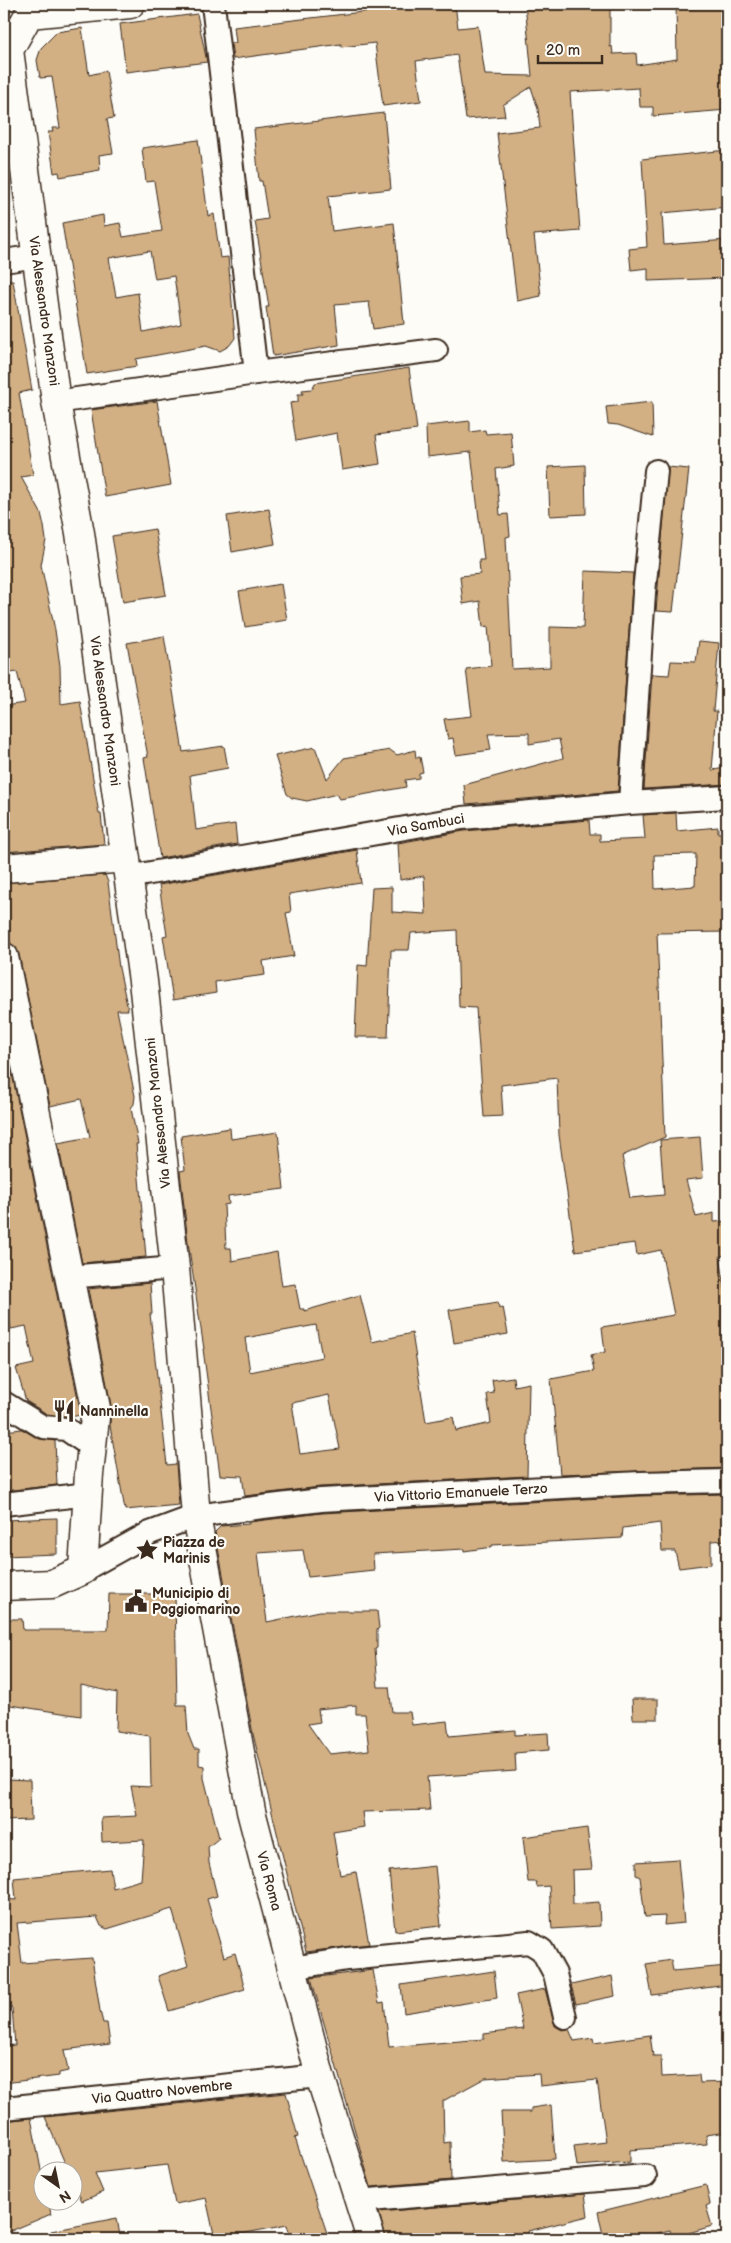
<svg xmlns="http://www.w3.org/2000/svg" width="731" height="2243" viewBox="0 0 731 2243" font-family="'Balsamiq Sans',sans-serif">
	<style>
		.green { fill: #b5d58f; stroke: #788056 }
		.building { fill: #d2b084; stroke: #3b2a1e; fill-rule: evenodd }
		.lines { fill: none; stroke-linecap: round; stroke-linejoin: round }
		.street-casing { stroke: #3b2a1e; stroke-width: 26 }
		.secondary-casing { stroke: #3b2a1e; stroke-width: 31 }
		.street { stroke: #fdfcf7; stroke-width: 22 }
		.secondary { stroke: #fdfcf7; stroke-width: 28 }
		.labels { text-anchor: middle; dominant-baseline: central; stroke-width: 4.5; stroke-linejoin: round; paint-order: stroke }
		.street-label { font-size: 14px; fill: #3b2a1e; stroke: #fdfcf7 }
		.poi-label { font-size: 14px; font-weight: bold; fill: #3b2a1e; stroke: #fdfcf7; text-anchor: start }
	</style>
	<rect width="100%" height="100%" fill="#fdfcf7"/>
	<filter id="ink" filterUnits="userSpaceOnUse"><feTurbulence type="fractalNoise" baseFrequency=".02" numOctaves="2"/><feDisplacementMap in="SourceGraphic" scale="10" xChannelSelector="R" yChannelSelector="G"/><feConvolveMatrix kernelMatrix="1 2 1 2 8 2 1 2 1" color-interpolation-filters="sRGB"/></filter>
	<g filter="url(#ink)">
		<path class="green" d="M727,485V709H721Z"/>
		<path class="building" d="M387,4H455L458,28L478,26L485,75L532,76L525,4H610V47L612,46L613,54L636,53L637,65L677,59L676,4H727V110L653,116V107H640L639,88L570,92L580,231L534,235L541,296L517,301L497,133L540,128L538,109L531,87L503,105L505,116L466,119L457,55L416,61L421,101L383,106L375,43L341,47V44L233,59L231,43H236L234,27L388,9Z
			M197,14L207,62L126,72L120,24Z
			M82,28L89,75L106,71L114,118L107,119L113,153L99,155L100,170L60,177L59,172L54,173L48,132H53L52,128H60L52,77L40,78L37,60L41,48L57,32Z
			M384,113L391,189L328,196L332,231L394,223L404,324L373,329L369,302L335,305L339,345L273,356L266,307H269L255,221L268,219L262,181H259L254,129Z
			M198,140L208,216L214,214L220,258L228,257L235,338L229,346L220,351L206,346L136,359L137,366L87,374L62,223L103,215L104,226L120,223L123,237L162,231L154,181L146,182L142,148ZM150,251L155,279L174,276L181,324L143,332L138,293L116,297L109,258Z
			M727,150V207L662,213L664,245L727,240V278L648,281V268L631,270L629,249L647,247L642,159Z
			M4,281H13L32,390L19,393L33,475L21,477L41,513L44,526L46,540L41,565L55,630L60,666L61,704L80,701L99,814H101L104,844L4,852V706L25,703L17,672L4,674Z
			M409,368L417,430L376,435L380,464L342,470L337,433L296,441L290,403L298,402V394H303L302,390L312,389L315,383Z
			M157,401L171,485L105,497L91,410Z
			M652,402L653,437L618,425L608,424L606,407Z
			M470,421V432L485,430L486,434L511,432L514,466L496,469L500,515L508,514L510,536L506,537L512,669L550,667V627L583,628L585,571L633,573L618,791L466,804L464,785L563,758L559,739L529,744V733L488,734L491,750L456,755L453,738L448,739L444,719L472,716L466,669L491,666L488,626L483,627L480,601L463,604L460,576L480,574L479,560H484L471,452L427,457L426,426Z
			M585,465L586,514L550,516L548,467Z
			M668,467L689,469L673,612L656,611Z
			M269,509L275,544L232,552L227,516Z
			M155,529L166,595L123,602L112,536Z
			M281,584L287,620L245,627L239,591Z
			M164,636L183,752L224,746L228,768L190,775L196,830L235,824L237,844L160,858L144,758L148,757L127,643Z
			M699,641L719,643L713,711H717L712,770L727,768V784L644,789L652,674L669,675L671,661L696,662Z
			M315,747L327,779L344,758L390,750L397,755L415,750L416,758L420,757L423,772L419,773V778L405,780L406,787L340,799L337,794L307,801L292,798L287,794L275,756Z
			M676,813L677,831L718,827V833H727V932L657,933L665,1137L622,1156L630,1198L664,1195L660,1140L700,1137L703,1178L686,1180L696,1217L714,1213V1222L726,1221L727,1230V1255L720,1256L727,1301V1353H723L727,1372V1468L560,1474L551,1379L594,1371L591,1355L605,1352L602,1327L674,1315L661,1250L637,1255L635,1243L575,1251L559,1135L557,1078L501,1085L503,1116L484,1117L476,1008L459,1007L457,930L411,933L409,950H391L388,1037H355L358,965L367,966L372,888L392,887V912L426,914L424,876L400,880L398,843L464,831L589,820L590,834H600V841L645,839L643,815ZM696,854L695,886L655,889L654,855Z
			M357,850L361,883L289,894L291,912L286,913L294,956L263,961L265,975L215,982L216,993L173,1000L163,936L167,935L159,885Z
			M105,875L108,882L119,968L128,1010H117L135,1096L134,1104L131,1108L138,1144H136L146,1257L82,1263L58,1143L90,1137L81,1099L50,1106L19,954L16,947L10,943L4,907V883Z
			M4,1034L80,1409V1415L71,1417L47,1414L26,1401L16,1368L34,1364L26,1326L11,1329L4,1295Z
			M230,1128L231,1139L278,1132L284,1189L228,1196L229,1204L224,1205L226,1248H231L232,1261L277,1252L282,1286L295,1284L300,1309H304V1311L360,1295L372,1342L412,1333L426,1422L453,1417L456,1431L491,1423L487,1394L494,1393L492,1380L513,1377L514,1386L529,1383L527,1476L320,1487L245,1496L242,1476L220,1475L203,1349H204L188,1242L180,1171L185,1170L181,1136ZM316,1325L322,1357L250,1372L245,1338ZM329,1395L340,1449L300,1454L292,1403Z
			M150,1283L152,1314H150L167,1465L176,1464L179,1505L125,1510L110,1426L111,1405L88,1289Z
			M498,1302L499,1308L503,1307L508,1334L454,1343L449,1310Z
			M22,1429L37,1438L55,1441L57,1485L4,1491V1431Z
			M727,1494V1540L711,1541V1564L679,1568L675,1551H662L660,1523L623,1528L622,1538L492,1545V1547L464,1551V1549L373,1554L374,1570L308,1577L303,1550L258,1553L267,1622L320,1611H377L379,1628L377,1630V1648L375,1649L378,1687H389L392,1712H410L412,1725L447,1721L449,1736L515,1730V1735L548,1733L549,1750L515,1753L516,1771L427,1777L430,1810L362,1812L364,1827L333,1832L340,1875L356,1872L369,1944L306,1952L253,1734L215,1532L221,1526L249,1524V1522L322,1513L640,1496ZM356,1705V1714H365L369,1750L329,1754L308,1724L320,1722L318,1709Z
			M57,1518V1554L4,1556V1520Z
			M109,1594H175L177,1705H186L188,1734L194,1749H199V1765L204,1766V1778L219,1838L208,1847L209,1863L217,1896L207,1899L224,1957L235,1953L245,1989L169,2011L158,1976L188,1966L172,1909L107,1929L101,1926L97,1917L17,1923L22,1963L92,1958L100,2011L103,2023H107L110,2044L64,2050L68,2071L59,2073V2076L4,2083V2046L15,2045L12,2008L4,2009V1899L16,1900L14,1878L110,1869L113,1888L141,1880L144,1840L102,1842L101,1818L137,1816L131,1786L151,1787L150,1736L116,1731L117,1693L81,1685V1716L4,1704V1619H22L23,1630H108Z
			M632,1699H658V1719H633Z
			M4,1779L30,1780L31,1820L4,1821Z
			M587,1828L592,1869L572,1870L573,1904L599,1902L600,1926L552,1929L549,1886L537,1887L536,1882H528L523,1837Z
			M678,1859L684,1923L664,1925L665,1916L645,1917L640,1877L636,1875V1862Z
			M435,1866L441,1926L395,1931L389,1871Z
			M671,1960L673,1971L727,1966V1985L652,1995L646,1964Z
			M373,1970L379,2003L384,2002L389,2047L484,2039V2034L523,2029L516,1995L545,1989L555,2026L562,2030L569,2029L574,2041L593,2038L594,2043L650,2035L653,2056H661L662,2077L699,2075L700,2083L727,2082V2132L706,2135L707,2144L630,2150V2162L577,2166L574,2146L606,2142L597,2080L540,2086L539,2074L485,2078L443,2101L444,2143L450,2142L451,2180L371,2187L311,1978Z
			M494,1971L497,1998L404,2013L401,1985Z
			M612,1976L615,1996L576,2004L571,1985Z
			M286,2093L298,2137L295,2138L329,2239H291L287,2225L215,2239L206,2198L175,2204L167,2165L95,2173L103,2192L82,2201L72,2180V2170H68L45,2117Z
			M551,2105L555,2159L504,2162L501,2112H531V2108Z
			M31,2118L42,2175V2200H48L51,2214L6,2233L4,2220V2121Z
			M706,2185L710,2204L706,2206L712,2226L672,2238L670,2230L633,2239H604L598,2212Z
			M585,2194L588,2216L528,2231L530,2239H386L379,2212Z
			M117,2218L120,2236L106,2239H52L51,2231Z"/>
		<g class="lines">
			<defs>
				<path id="street" d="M213,4L256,373
					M4,261L37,256
					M56,402L256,373L436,350
					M630,803L644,593L656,471
					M128,877L462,818L630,803L727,797
					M68,1277L175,1268
					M4,1403L43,1427L66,1429L92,1447
					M4,1504L88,1494
					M83,1570L150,1533L196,1516L263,1507L321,1500L640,1483L727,1481
					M292,1968L347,1959L529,1942L542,1950L555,1974L565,2017
					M4,2108L320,2076
					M359,2201L645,2176"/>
				<path id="secondary" d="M130,4L29,14L9,50L56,402L80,533L143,981L175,1268L196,1516L251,1811L320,2076L371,2239
					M4,868L126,858
					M4,957L96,1408L89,1474L83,1570L52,1584L4,1586"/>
			</defs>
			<use href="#street" class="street-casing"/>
			<use href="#secondary" class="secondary-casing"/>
			<use href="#street" class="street"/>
			<use href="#secondary" class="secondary"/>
		</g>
	</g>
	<defs>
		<symbol id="restaurant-bare" viewBox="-9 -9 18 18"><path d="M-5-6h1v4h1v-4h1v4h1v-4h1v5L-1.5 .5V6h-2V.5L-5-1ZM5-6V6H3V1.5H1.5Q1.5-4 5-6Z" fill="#3b2a1e" stroke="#fdfcf7" stroke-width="2.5" paint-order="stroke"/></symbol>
		<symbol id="sight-bare" viewBox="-9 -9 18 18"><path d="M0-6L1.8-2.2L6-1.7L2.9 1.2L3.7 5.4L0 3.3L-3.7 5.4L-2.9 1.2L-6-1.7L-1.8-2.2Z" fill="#3b2a1e" stroke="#fdfcf7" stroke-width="2.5" paint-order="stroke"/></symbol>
		<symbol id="civic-bare" viewBox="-9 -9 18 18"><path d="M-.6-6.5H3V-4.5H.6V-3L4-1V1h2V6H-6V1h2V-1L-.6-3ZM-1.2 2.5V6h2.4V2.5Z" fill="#3b2a1e" stroke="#fdfcf7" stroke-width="2.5" paint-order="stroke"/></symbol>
	</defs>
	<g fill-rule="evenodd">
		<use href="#restaurant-bare" x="48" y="1395" width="32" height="32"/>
		<use href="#sight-bare" x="131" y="1534" width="32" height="32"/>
		<use href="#civic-bare" x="120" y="1585" width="32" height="32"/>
	</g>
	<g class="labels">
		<g class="street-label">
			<text transform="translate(44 311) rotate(82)">Via Alessandro Manzoni</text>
			<text transform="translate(105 711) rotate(82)">Via Alessandro Manzoni</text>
			<text transform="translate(426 825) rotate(-10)">Via Sambuci</text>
			<text transform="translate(158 1113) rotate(-96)">Via Alessandro Manzoni</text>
			<text transform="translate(461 1493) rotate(-3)">Via Vittorio Emanuele Terzo</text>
			<text transform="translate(269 1881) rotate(75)">Via Roma</text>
			<text transform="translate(162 2092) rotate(-6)">Via Quattro Novembre</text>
		</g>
		<g class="poi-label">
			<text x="80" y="1411">Nanninella</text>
			<text x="163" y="1542">Piazza de<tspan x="163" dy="16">Marinis</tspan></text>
			<text x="152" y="1593">Municipio di<tspan x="152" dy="16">Poggiomarino</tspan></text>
		</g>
	</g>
	<rect width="731" height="2243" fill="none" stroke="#fdfcf7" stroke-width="20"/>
	<rect x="10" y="10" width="711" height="2223" fill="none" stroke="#3b2a1e" stroke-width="2" filter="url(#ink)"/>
	<g transform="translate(58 2186) rotate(147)"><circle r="24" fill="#fdfcf7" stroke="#afa8a0"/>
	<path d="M0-4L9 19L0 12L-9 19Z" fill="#3b2a1e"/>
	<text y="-8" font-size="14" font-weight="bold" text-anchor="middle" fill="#3b2a1e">N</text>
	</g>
	<path d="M538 55v8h64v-8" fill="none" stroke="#3b2a1e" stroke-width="2.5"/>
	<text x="546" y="55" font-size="15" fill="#3b2a1e" stroke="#fdfcf7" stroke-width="4" paint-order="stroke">20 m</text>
</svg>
